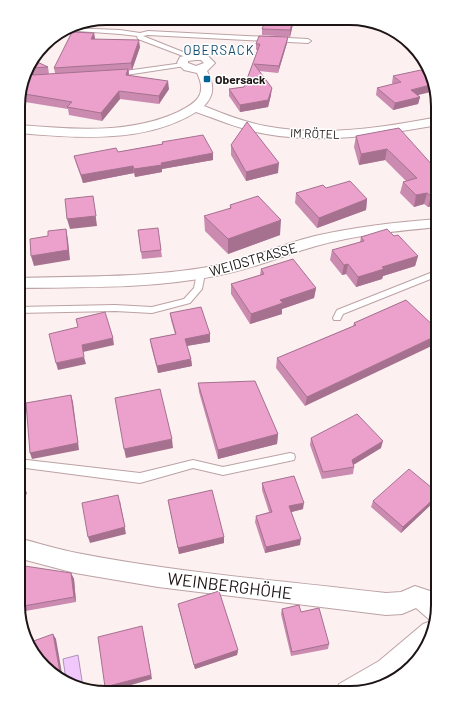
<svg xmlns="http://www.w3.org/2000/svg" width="456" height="711" viewBox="0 0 456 711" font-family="Barlow,sans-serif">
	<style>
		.water { fill: #f0c8fc; stroke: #b192b7 }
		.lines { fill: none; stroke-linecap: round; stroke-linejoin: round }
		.service-casing { stroke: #bca2a4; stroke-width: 2 }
		.minor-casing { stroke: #bca2a4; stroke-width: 2 }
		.service { fill: #fff; fill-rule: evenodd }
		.minor { fill: #fff; fill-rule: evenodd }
		.wall { fill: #cb8aaf }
		.shaded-wall { fill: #a5718f }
		.building { fill: #eca1cc; stroke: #a5718f }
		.poi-dot { fill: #016493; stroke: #fff; stroke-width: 1.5 }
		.labels { text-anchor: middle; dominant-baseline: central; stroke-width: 3; stroke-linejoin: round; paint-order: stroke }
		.far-poi-label { font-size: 12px; font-weight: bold; fill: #1d1415; stroke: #fff; text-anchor: start }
		.far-street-label { font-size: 12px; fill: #1d1415; stroke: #fff }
		.far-neighbourhood-label { font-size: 13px; letter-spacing: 1px; fill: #154e6f; stroke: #fff }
		.street-label { font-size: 14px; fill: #1d1415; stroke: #fff }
		.near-street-label { font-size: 17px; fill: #1d1415; stroke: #fff }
		.rim { fill: none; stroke: #1d1415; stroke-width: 2 }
	</style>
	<rect width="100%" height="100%" fill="#fcf0f1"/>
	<path class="water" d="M78,655L83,687L66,680L63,659Z"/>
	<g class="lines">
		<defs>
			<path id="service" d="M68,28L120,30L140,33L148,31L308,39L311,41L308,43L148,35L143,36L193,56V58L191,59L138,39L137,36L120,34L64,30Z
				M183,63L186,65L185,66L126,75L118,76L115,74L118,72Z
				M201,270L205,273L202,289L190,303L152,313L115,311L18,313V307L115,305L152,307L184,299L194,288L197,273Z
				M438,270V276L343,314L340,320H334L333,318L337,310Z
				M290,453L294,454L295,457L294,460L223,475L193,468L140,483L18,467V459L140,473L193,460L223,467Z"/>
			<path id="minor" d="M196,53L208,56L215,63L207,71C214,84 215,95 204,106C223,114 244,122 265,126C322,137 381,128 438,117V125C381,135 323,144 266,134C242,130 219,120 196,112C145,144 76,138 19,133V125C72,129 128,135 178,112C196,103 208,95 197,73L184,70L177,63L180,57ZM196,60H201L204,63L196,66L188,63V61Z
				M438,219V227C397,231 355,235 316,246C284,255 253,269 220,275C154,289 86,287 18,288V278C85,276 153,278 219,265C251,259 282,244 315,236C355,227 397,222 438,219Z
				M18,538C38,543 57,549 77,553C179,573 283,581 386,593L401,592L415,586L433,592L438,597V611L423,654L392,680L380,687L350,693H336L339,684L379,661L423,624L431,621L416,608L402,614L386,615L158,587L75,573L18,558Z"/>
		</defs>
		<use href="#service" class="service-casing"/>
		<use href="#minor" class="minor-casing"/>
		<use href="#service" class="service"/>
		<use href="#minor" class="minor"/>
	</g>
	<path class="wall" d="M293,24L290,37L262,35V29Z
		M94,33L95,39L140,47L132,70H129V75L169,89L159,104L120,99L102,121L69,115L68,109L19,101V95L27,67H48L49,74L55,73L54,68Z
		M287,43L278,73L259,71L271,95L268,107L240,112L229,96V89L244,87L258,50H256V44Z
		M393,76L420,97L418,104L393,110L376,95L377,88L393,84L392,83Z
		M437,125H438V135L435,132Z
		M356,136L434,167L438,168V204L428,207L424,204L414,207L400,193L403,182L406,181L385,160L359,165L354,147Z
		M162,142L213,153V160L162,169V172L135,177L134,173L83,183L76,163L74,156L118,152L162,144Z
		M231,145L278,173L246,181L231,155Z
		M326,188L367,199L366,210L317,228L295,203L296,193Z
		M230,205L280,235L228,254L205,231L204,216L230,209Z
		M138,230L161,250L162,257L142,259Z
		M394,236L418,256L415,266L383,276L382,279L356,287L346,274L342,275L330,260L332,250L360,242L361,237Z
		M261,269L316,288L314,298L282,309V314L250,324L231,294V284L260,275Z
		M406,300L305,406L276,368L277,358L353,326L354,323Z
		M170,313L210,334V342L187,346L191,359L192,366L158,373L151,346L150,339L175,334L171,320Z
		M198,383L278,434L277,444L218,459L199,392Z
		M438,437V454L431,448L434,440Z
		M311,438L381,448L353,465L354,467L353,474L322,479L310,445Z
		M262,483L303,509L291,512L300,545L265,553L255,522L256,516L269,512L262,490Z
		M168,500L224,537V543L179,554Z
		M436,500L401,533L371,507L373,501Z
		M71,573L74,579L76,602L20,612L18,605Z
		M178,604L238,650L237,655L195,669L179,609Z
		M282,609L301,612L329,644L328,649L291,656L281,614Z"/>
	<path class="shaded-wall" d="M294,19L293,24L290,37V30Z
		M94,33L95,39H91Z
		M288,37L287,43L278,73L279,66Z
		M139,40L140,47L132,70L131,63Z
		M32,68L34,76L29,72Z
		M128,69L129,77L126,75Z
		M168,81L169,89L159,104V96Z
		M434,84L435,91L410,97L411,90Z
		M272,88L271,95L268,107L240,112V105Z
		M119,91L120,99L102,121L101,113Z
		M420,97L418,104L393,110L395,103Z
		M387,149L385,160L359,165L361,154Z
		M213,153V160L162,169V172L135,177L134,169L161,163Z
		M23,161L25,171L19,189V172Z
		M279,163L278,173L246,181V172Z
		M133,166L134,173L83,183L81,175Z
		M427,193L424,204L414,207L416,195Z
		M438,194V204L428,207L431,196Z
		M93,196L97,226L70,229L67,219Z
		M367,199L366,210L317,228L319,218Z
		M281,220L280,235L228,254V239Z
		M66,229L68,240L70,260L34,266L31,256Z
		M418,256L415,266L383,276L382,279L356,287L358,277L382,267Z
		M348,264L346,274L342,275L344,265Z
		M316,288L314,298L282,309V314L250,324L251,314L280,300Z
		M210,334V342L186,346L185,339Z
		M438,335V343L305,406L307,397Z
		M113,338L114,345L83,352L82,345Z
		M84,357L86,364L58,370L56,363Z
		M191,359L192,366L158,373L157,366Z
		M71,395L73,402L79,450L32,459L30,453Z
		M278,434L277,444L218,459V450Z
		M172,439L173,448L126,458L124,449Z
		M383,441L381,448L350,467L352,460Z
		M24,487L27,493L18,512V499Z
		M438,495L436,500L401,533L403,527Z
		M120,501L126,534L90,543L88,537Z
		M304,503L303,509L288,513L289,506Z
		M224,537V543L179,554L178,548Z
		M301,539L300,545L265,553L266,547Z
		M71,573L74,579L76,602L74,597Z
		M142,626L152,679L107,692L105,687Z
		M53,634L56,639L63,679L61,678Z
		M238,650L237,655L195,669L194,665Z"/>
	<path class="building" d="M266,19H294L290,30L262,29Z
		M72,32L94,33L91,39L139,40L131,63L54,68Z
		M259,36L288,37L279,66L254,64L272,88L268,100L240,105L229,89L244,87L260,44H256Z
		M33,60L48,67L32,68L29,72L33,75L128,69L126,75L168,81L159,96L119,91L101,113L67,107L72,102L19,93L27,67Z
		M421,70L433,79L434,84L411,90L420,97L395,103L377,88L401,82L393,76Z
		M247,122L279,163L246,172L231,145Z
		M399,128L434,167L436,166L438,168V194L431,196L427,193L416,195L403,182L417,178L387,149L361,154L356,136Z
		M203,135L213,153L161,163L162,165L134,169L133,166L81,175L74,156L116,148L118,152L163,144L162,142Z
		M23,161L19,172V162Z
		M350,181L367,199L319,218L296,193L323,185L326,188Z
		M93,196L96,216L67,219L65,199Z
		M258,196L281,220L228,239L204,216L231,208L230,205Z
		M158,228L161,250L141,252L138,230Z
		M66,229L68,250L31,256L30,239L48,236V231Z
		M387,229L394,236L398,235L418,256L382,267L384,269L358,277L348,264L344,265L332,250L364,241L361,237Z
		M293,259L316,288L280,300L283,303L251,314L231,284L264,274L261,269Z
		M406,300L438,330V335L307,397L277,358L356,325L354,323Z
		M201,307L210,334L185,339L191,359L157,366L150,339L176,334L170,313Z
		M105,312L113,338L82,345L84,357L56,363L49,334L78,327L76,319Z
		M255,381L278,434L218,450L198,383Z
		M160,389L172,439L124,449L115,398Z
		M71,395L78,443L30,453L26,403Z
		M357,414L383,441L352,460L354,467L323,472L311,438Z
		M438,437V443L434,440Z
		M409,469L438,493V495L403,527L373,501Z
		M294,476L304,503L289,506L301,539L266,547L256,516L272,512L262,483Z
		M18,486L24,487L18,499Z
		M212,490L224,537L178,548L168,500Z
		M118,495L125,527L88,537L82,503Z
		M18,565L71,573L74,597L18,607Z
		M219,591L238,650L194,665L178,604Z
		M299,605L301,612L319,608L329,644L292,652L282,609Z
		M142,626L151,675L105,687L98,637Z
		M53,634L61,678L52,675L28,643Z"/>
	<rect class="poi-dot" x="203" y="75" width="8" height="8" rx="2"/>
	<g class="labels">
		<g class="far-poi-label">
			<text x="215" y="79">Obersack</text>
		</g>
		<g class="far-street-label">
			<text transform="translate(315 133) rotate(2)">IM RÖTEL</text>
		</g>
		<g class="far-neighbourhood-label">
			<text x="219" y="50">OBERSACK</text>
		</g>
		<g class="street-label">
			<text transform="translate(253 259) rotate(-16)">WEIDSTRASSE</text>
		</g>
		<g class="near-street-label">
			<text transform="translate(230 585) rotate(7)">WEINBERGHÖHE</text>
		</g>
	</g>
	<path d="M0 0H456V711H0ZM106 25H350A81 81 0 0 1 431 106V605A81 81 0 0 1 350 686H106A81 81 0 0 1 25 605V106A81 81 0 0 1 106 25Z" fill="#fff" fill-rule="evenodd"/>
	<path class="rim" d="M106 25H350A81 81 0 0 1 431 106V605A81 81 0 0 1 350 686H106A81 81 0 0 1 25 605V106A81 81 0 0 1 106 25Z"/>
</svg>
